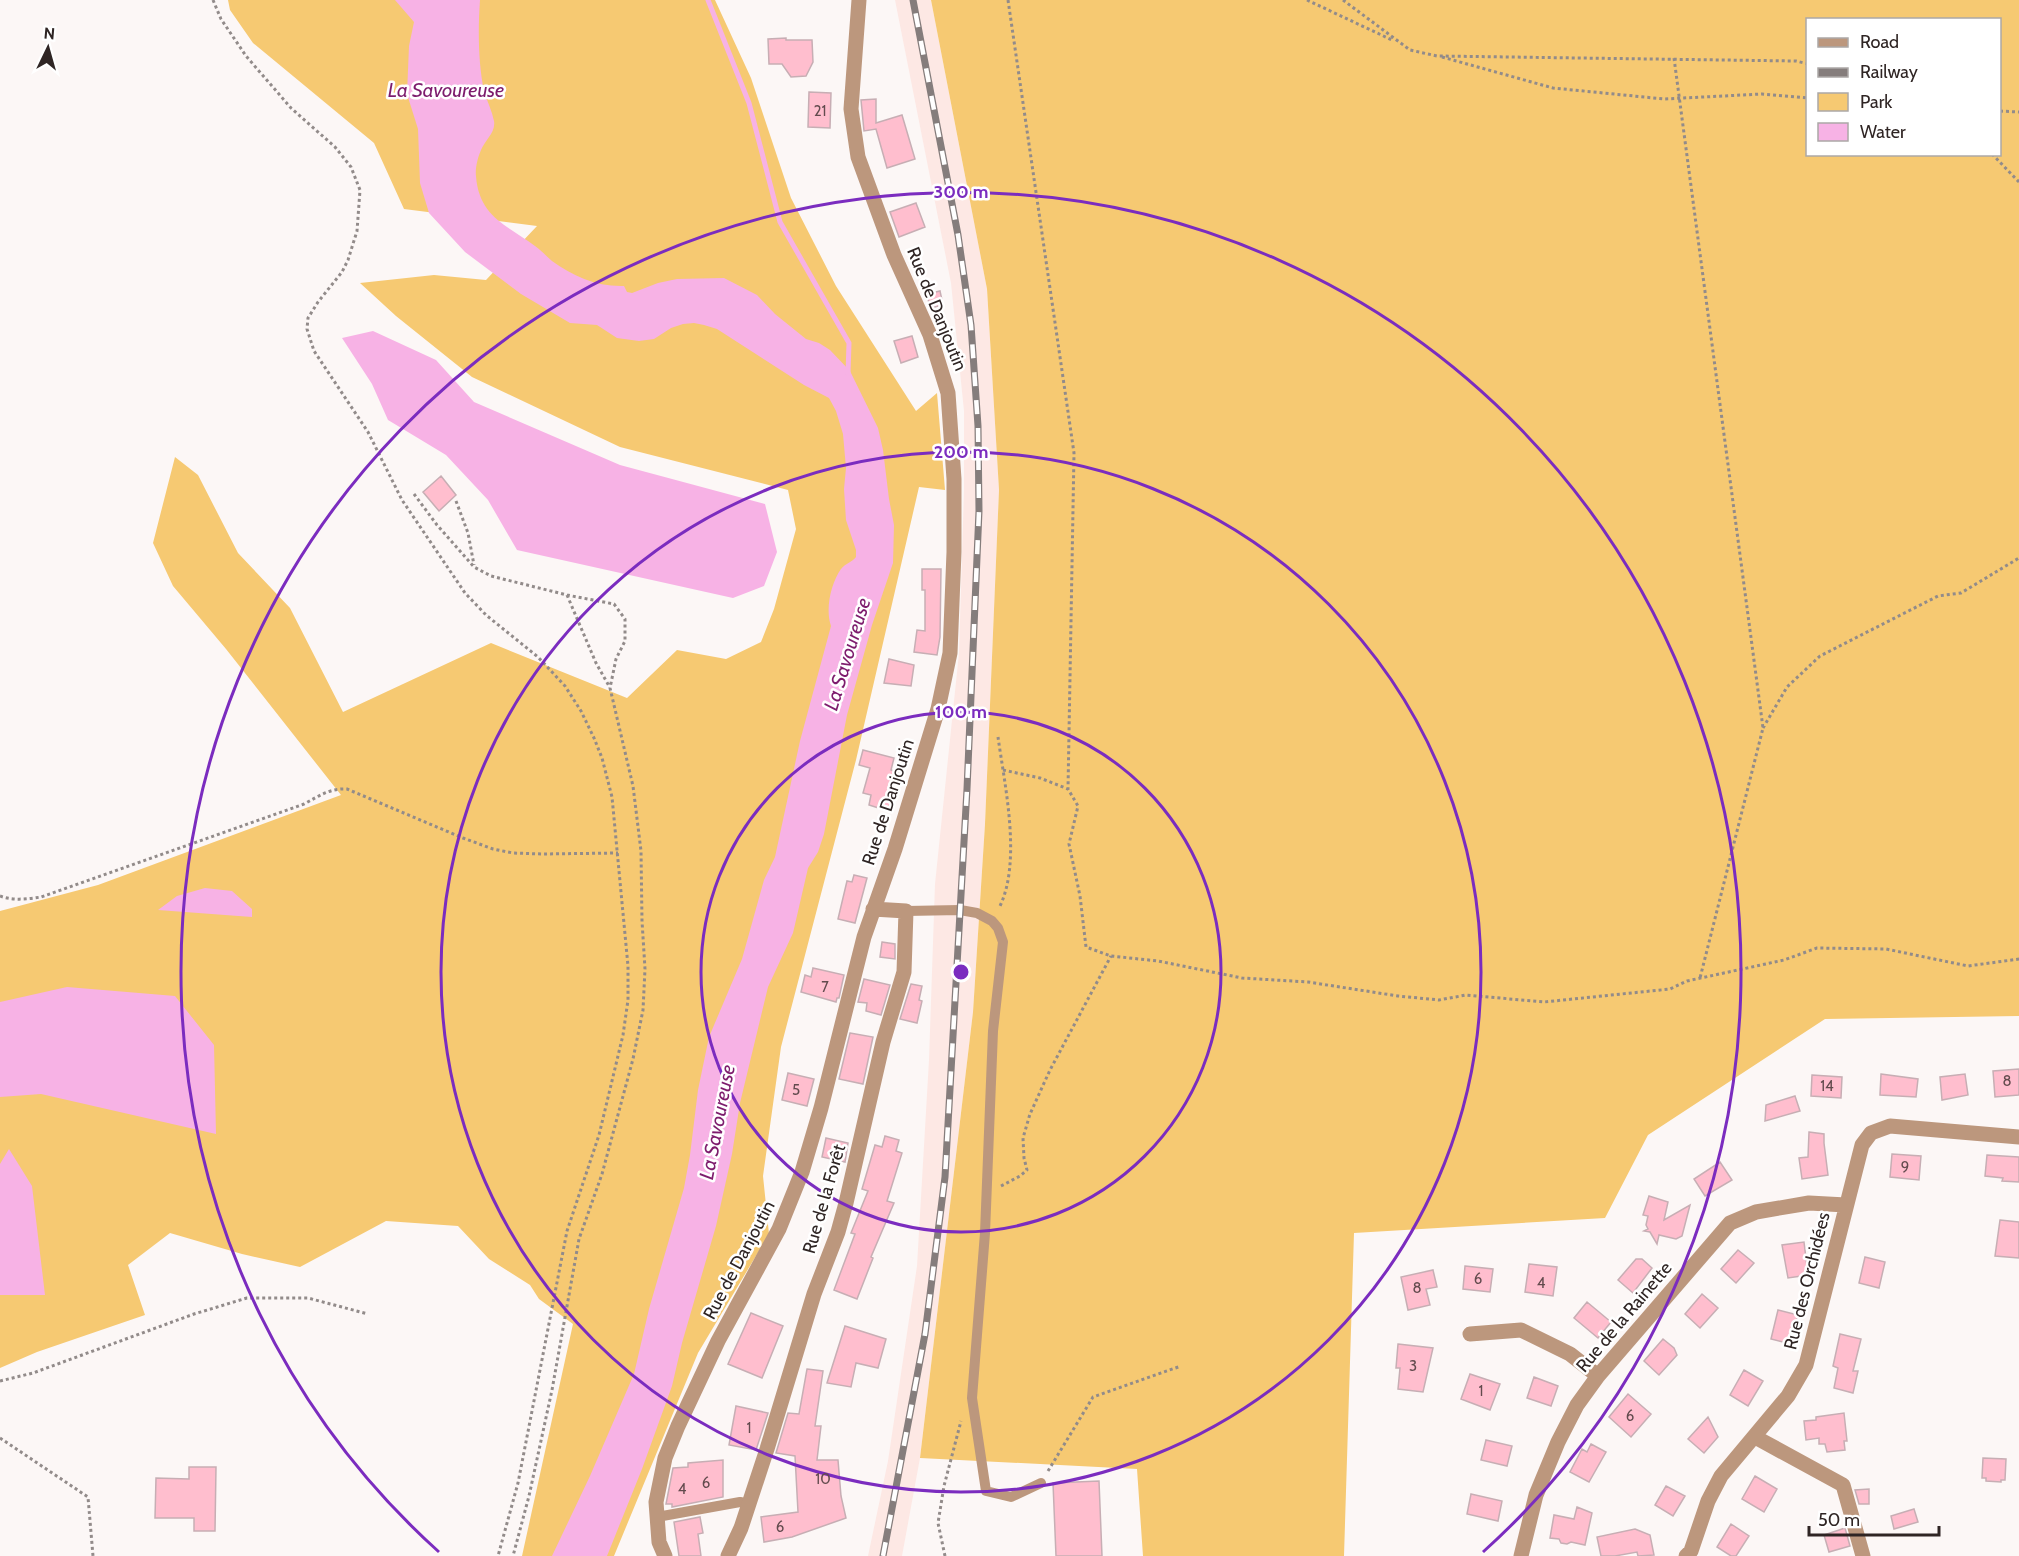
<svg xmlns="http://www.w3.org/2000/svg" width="2019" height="1556" viewBox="0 0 2019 1556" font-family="Cabin,sans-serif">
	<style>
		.built { fill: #fde8e4 }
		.green { fill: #f6c972; fill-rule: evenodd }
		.water { fill: #f7b2e5 }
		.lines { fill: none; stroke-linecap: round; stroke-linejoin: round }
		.stream { stroke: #f7b2e5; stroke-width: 5 }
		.building { fill: #ffbece; stroke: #c7aeb4; stroke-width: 1.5 }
		.path { stroke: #928b8a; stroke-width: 3; stroke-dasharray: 3 3; stroke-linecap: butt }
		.service { stroke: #bc977d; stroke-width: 10 }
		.minor { stroke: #bc977d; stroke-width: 15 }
		.rail-casing { stroke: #857d7c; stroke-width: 7 }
		.rail { stroke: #fff; stroke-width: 4.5; stroke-dasharray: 14; stroke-linecap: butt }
		.ring { fill: none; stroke: #7b2cbf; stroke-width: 3 }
		.labels { text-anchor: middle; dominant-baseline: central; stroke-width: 5; stroke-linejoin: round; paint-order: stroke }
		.number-label { font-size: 15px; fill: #634b4e }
		.street-label { font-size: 18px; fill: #2f2524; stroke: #fff }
		.water-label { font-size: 20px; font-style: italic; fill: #7d1c6d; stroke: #fff }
		.centre { fill: #7b2cbf; stroke: #fff; stroke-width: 3 }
		.ring-label { font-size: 18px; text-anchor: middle; font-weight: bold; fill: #7b2cbf; stroke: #fff; stroke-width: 5; stroke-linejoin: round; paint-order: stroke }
	</style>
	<rect width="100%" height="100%" fill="#fcf7f6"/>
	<path class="built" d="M895,0H931L987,289L999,490L985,824L973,1012L920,1458L902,1556H868L888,1461L917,1266L929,1060L935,884L959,653L964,490V411L951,283Z"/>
	<path class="green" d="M228,0H715L751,78L791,198L836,286L916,411L937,393L945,490L919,487L856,760L781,1047L763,1176L769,1234L698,1353L614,1556H522L573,1324L539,1299L530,1285L489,1259L458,1226L386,1221L300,1267L242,1254L170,1233L128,1265L145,1315L37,1352L0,1368V911L98,885L341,795L226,649L173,586L153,543L175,457L198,475L238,553L290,608L343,712L491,643L627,698L677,650L726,659L761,642L774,609L796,529L788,490L620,447L472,377L396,316L360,283L434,275L486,280L537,226L404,209L374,143L253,43L230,10Z
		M931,0H2019V1016L1825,1019L1648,1135L1605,1218L1354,1233L1344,1556H1143L1137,1469L920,1458L973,1012L985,824L999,490L987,289ZM1808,20H2000V154H1808Z"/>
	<path class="water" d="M395,0H480C478,29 478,62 484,91C487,101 492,111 494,121C496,132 485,140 481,150C478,157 475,168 476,176C479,217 507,225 535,246C541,250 546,256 552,261C573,276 597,287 624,286L627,292L632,293L658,283L677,279L724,278L757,295L775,314L806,339L819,343L830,350L850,371L878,428L883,450L889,499L894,525L893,563L872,625L847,715L824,834L818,852L808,868L793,933L768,987L740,1103L732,1154L716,1226L682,1343L672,1386L642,1469L607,1556H552L590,1476L634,1374L649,1309L684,1188L690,1155L698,1090L709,1037L742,959L764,880L775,857L800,741L831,626C825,609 831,583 841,569C846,563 852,562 856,557V550L846,520L844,489L846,468L843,434L836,411L829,398L804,385L717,329L704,325L694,323L683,324L671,328L654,339L639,341L617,338L597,325L570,323L521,294L465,252L429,213L420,183L418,129L407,94L409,46L414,22Z
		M373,331L436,360L474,402L620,465L765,504L777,552L764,586L733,598L517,550L488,500L446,455L388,420L372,384L342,338Z
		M205,888L232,891L252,909V917L158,910L177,896Z
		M67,987L175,996L214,1045L216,1134L41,1094L0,1097V1002Z
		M9,1149L32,1186L45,1295H0V1164Z"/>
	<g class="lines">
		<path class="stream" d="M708,0L749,103L780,222L849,343L848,374"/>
	</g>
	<path class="building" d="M786,38V40H812L813,62L806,76L791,77L782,64H769L768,39Z
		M809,92L831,93L830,128L808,127Z
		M876,99V123L902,115L915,159L887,168L876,129L864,131L861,100Z
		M916,203L925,227L899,237L890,212Z
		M940,291L943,305L930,308L927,294Z
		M912,336L918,357L901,363L894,341Z
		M441,476L456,495L439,511L423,492Z
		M922,569H941L940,637L937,655L914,652L917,630L925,631V590H922Z
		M889,659L914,665L911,686L884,683Z
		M863,750L894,758L891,770L899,773L888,811L869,805L871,795L863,793L870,768L859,765Z
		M854,875L867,878L855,923L838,919L847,881L852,882Z
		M882,942L895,944V959L880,957Z
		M813,968L844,975L839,998H837L836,1002L801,992L805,975L811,977Z
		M864,979L890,985L881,1015L866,1011L867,1003L858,1002Z
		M911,984L922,986L919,1000L922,1001L917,1023L900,1019Z
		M850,1033L873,1037L863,1084L839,1079Z
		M2019,1069V1095L1995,1097L1993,1071Z
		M788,1073L814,1079L807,1106L782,1100Z
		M1881,1074L1918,1079L1916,1097L1880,1095Z
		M1965,1074L1968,1095L1942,1100L1940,1077Z
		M1812,1075L1842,1077L1841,1098L1811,1096Z
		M1795,1096L1800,1111L1765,1121L1766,1105Z
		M1809,1132L1824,1134V1143L1828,1175L1802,1179L1799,1158L1808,1157Z
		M885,1136L899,1140L896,1151L902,1153L887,1201L894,1203L871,1257L873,1258L857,1299L834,1290L855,1234L851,1233L868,1191L862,1189L875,1145L882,1147Z
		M826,1138L848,1143L845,1162L822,1157Z
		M1892,1154L1921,1156L1919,1180L1890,1177Z
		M1987,1155L2019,1157V1182L2002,1181L2003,1178L1985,1176Z
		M1720,1162L1732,1180L1705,1196L1694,1179Z
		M1649,1196L1668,1202L1664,1220L1690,1205L1682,1236L1676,1239L1659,1235L1657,1244L1650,1232L1644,1231L1648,1229L1646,1225L1648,1216L1643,1215Z
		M2000,1220L2019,1222V1258L1995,1256Z
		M1804,1242L1808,1275L1788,1278L1782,1245Z
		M1738,1250L1754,1263L1736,1283L1721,1269Z
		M1865,1257L1885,1262L1879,1288L1859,1283Z
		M1636,1259H1642L1652,1268L1633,1293L1618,1280Z
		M1529,1264L1557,1267L1553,1296L1525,1292Z
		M1465,1266L1493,1269L1490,1292L1463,1289Z
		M1433,1270L1437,1287L1426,1289L1430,1305L1408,1310L1401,1277Z
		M1702,1294L1718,1308L1700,1328L1685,1314Z
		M1587,1302L1611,1322L1598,1338L1574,1318Z
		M1778,1310L1798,1315L1791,1344L1771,1339Z
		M751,1313L783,1326L762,1378L728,1364Z
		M845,1326L886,1339L878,1368L856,1363L851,1387L827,1383Z
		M1840,1334L1861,1339L1853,1371H1858L1853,1393L1834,1388L1838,1368L1833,1366Z
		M1663,1339L1674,1348L1677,1355L1659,1375L1644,1361Z
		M1398,1344L1433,1348L1423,1392L1398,1389L1400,1368H1396Z
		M807,1369L823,1371L815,1426H821L817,1460H838L841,1496L846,1518L792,1537L764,1542L761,1517L798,1512L795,1456L776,1453L788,1413L799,1414Z
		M1744,1370L1763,1381L1748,1406L1730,1395Z
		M1470,1374L1500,1384L1490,1410L1461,1399Z
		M1534,1377L1558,1386L1551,1406L1527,1398Z
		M1628,1394L1651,1414L1631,1437L1609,1417Z
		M736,1406L768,1413L756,1450L729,1445Z
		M1844,1413L1847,1441H1844L1845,1450L1827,1452L1825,1444H1819V1438L1806,1440L1804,1421L1816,1420V1417Z
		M1708,1417L1718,1437L1704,1453L1688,1439Z
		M1486,1440L1512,1446L1507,1466L1481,1460Z
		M1591,1444L1606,1452L1589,1482L1570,1472L1582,1449L1587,1452Z
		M1983,1458L2006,1459L2005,1480H2001V1482L1986,1481V1478H1982Z
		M723,1460V1497L672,1507V1504H666L673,1468L688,1467V1463Z
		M189,1467H216L215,1531H194V1518H155L156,1478L189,1479Z
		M1755,1476L1777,1489L1764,1512L1742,1499Z
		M1099,1481L1102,1556H1056L1053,1483Z
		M1666,1486L1685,1496L1673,1516L1655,1505Z
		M1869,1489V1504H1859L1855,1490Z
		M1471,1494L1502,1501L1498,1521L1467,1514Z
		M1577,1507L1592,1513L1585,1545L1571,1542L1567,1544L1561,1543L1559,1539L1550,1538L1554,1515L1574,1519Z
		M1914,1509L1918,1522L1894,1529L1891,1516Z
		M700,1517L703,1533L698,1534L701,1556H679L674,1522Z
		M1731,1524L1749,1536L1736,1556H1731L1717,1547Z
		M1845,1528L1850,1546L1829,1552L1824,1535Z
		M1635,1529L1650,1535L1654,1555L1638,1556L1637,1552L1615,1556H1601L1597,1537Z"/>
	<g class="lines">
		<path class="path" d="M213,0L221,19L246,56L291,108L335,147L351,167L360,190L357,231L348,260L342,272L318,302L308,318L307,329L314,351L368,432L402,500L465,593L486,615L538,657L565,686L581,711L594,738L602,758L612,797L628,966V1000L623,1035L599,1135L567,1231L518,1483L498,1556
			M1008,0L1074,453L1068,789L1078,806L1069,844L1080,896L1086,947L1111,956L1158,961L1242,978L1308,982L1398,996L1439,1000L1466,995L1544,1002L1670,989L1687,981L1784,960L1817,948L1886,949L1968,966L2019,959
			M1307,0L1392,40
			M1343,0L1410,50L1437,56L1796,61L1808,64
			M1442,57L1553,88L1664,99L1762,94L1808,98
			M1674,58L1763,728L1700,978
			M2000,111L2019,112
			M1992,154L2019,182
			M414,494L437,525L474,567L491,576L567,595L614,604L625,619V641L616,659L610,688L633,786L641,851L642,921L645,969L643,1010L633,1059L602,1174L579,1239L552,1390L529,1496L513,1556
			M456,501L468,533L474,565
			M567,595L596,663L609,686
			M1763,728L1787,687L1820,656L1938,596L1961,593L2019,558
			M998,737C1005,787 1022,863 999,908
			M1003,770L1040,778L1068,789
			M0,896C13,901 28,899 41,897L304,804C319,796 330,788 347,789L463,838L493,849L513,853L542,854L618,853
			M1001,1186L1020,1176L1027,1170L1024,1158L1023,1138L1030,1114L1050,1070L1111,956
			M0,1381L33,1373L194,1314L247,1298H308L368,1314
			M0,1438L88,1497L93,1556
			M1048,1471L1093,1397L1181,1366
			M945,1556L938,1523L944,1486L961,1421"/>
		<path class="service" d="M906,911L960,910L977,913L992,921L998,928L1003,942L993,1031L985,1233L972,1398L986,1491L1011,1497L1041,1483
			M657,1517L740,1502L749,1504"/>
		<path class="minor" d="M1470,1334L1521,1330L1570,1354L1598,1376
			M1755,1437L1843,1485L1863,1556
			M665,1556L659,1542L656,1502L665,1458L678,1426L718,1341L779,1229L802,1172L821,1108L864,937L895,849L938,709L950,653L954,552V479L948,393L930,335L894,255L858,157L851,109L859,0
			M728,1556L741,1528L767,1449L814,1294L838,1232L846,1203L883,1042L904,972L906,911L873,909
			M1521,1556L1536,1495L1558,1442L1577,1405L1598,1376L1730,1223L1756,1212L1809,1203L1846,1205
			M1686,1556L1691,1551L1708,1501L1721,1476L1788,1396L1806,1365L1862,1145L1871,1133L1890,1126L2019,1137"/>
		<defs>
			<path id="rail" d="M883,1556L925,1334L945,1177L967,789L979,511L978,426L971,325L958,235L913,0"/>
		</defs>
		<use href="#rail" class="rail-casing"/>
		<use href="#rail" class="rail"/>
	</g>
	<g class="ring">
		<circle cx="961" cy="972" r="260"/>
		<circle cx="961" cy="972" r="520"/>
		<path d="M439 1552A780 780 0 1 1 1483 1552"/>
	</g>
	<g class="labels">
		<g class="number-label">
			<text x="820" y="111">21</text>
			<text x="825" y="987">7</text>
			<text x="2007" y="1081">8</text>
			<text x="1827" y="1086">14</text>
			<text x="796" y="1090">5</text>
			<text x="1905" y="1167">9</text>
			<text x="1478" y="1279">6</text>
			<text x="1541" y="1283">4</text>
			<text x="1417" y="1288">8</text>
			<text x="1413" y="1366">3</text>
			<text x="1481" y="1391">1</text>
			<text x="1630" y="1416">6</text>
			<text x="749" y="1428">1</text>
			<text x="823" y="1479">10</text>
			<text x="706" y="1483">6</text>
			<text x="682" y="1489">4</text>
			<text x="780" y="1527">6</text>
		</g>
		<g class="street-label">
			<text transform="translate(937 309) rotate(68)">Rue de Danjoutin</text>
			<text transform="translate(888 802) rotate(-72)">Rue de Danjoutin</text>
			<text transform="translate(824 1199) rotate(-74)">Rue de la Forêt</text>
			<text transform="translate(739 1260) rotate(-62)">Rue de Danjoutin</text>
			<text transform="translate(1807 1281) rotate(-76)">Rue des Orchidées</text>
			<text transform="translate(1624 1317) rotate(-50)">Rue de la Rainette</text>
		</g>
		<g class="water-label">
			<text x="446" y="90">La Savoureuse</text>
			<text transform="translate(847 654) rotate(-73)">La Savoureuse</text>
			<text transform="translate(717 1122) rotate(-79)">La Savoureuse</text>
		</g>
	</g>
	<circle cx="961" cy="972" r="9" class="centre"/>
	<g class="ring-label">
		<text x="961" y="198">300 m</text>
		<text x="961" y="458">200 m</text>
		<text x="961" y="718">100 m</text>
	</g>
	<rect x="1806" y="18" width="195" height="138" fill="#ffffff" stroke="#aca8a7" stroke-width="1.5"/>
	<rect x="1818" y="38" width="30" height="9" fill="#bc977d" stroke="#aca8a7" stroke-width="1.5"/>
	<text x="1860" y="48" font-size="18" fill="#2f2524">Road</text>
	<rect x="1818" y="68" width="30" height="9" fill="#857d7c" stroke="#aca8a7" stroke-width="1.5"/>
	<text x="1860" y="78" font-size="18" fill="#2f2524">Railway</text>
	<rect x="1818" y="93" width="30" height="18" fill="#f6c972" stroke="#aca8a7" stroke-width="1.5"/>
	<text x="1860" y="108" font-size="18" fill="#2f2524">Park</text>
	<rect x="1818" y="123" width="30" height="18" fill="#f7b2e5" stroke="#aca8a7" stroke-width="1.5"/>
	<text x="1860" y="138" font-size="18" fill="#2f2524">Water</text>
	<g transform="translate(48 48) rotate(5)" stroke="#ffffff" stroke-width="4.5" paint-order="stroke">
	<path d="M0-4.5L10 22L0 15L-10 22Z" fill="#2f2524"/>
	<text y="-9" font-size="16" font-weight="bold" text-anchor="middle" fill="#2f2524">N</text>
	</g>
	<path d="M1809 1526v9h130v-9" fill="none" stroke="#2f2524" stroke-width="3"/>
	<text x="1818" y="1526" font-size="18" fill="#2f2524" stroke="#ffffff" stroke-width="4.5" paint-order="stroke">50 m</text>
</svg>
